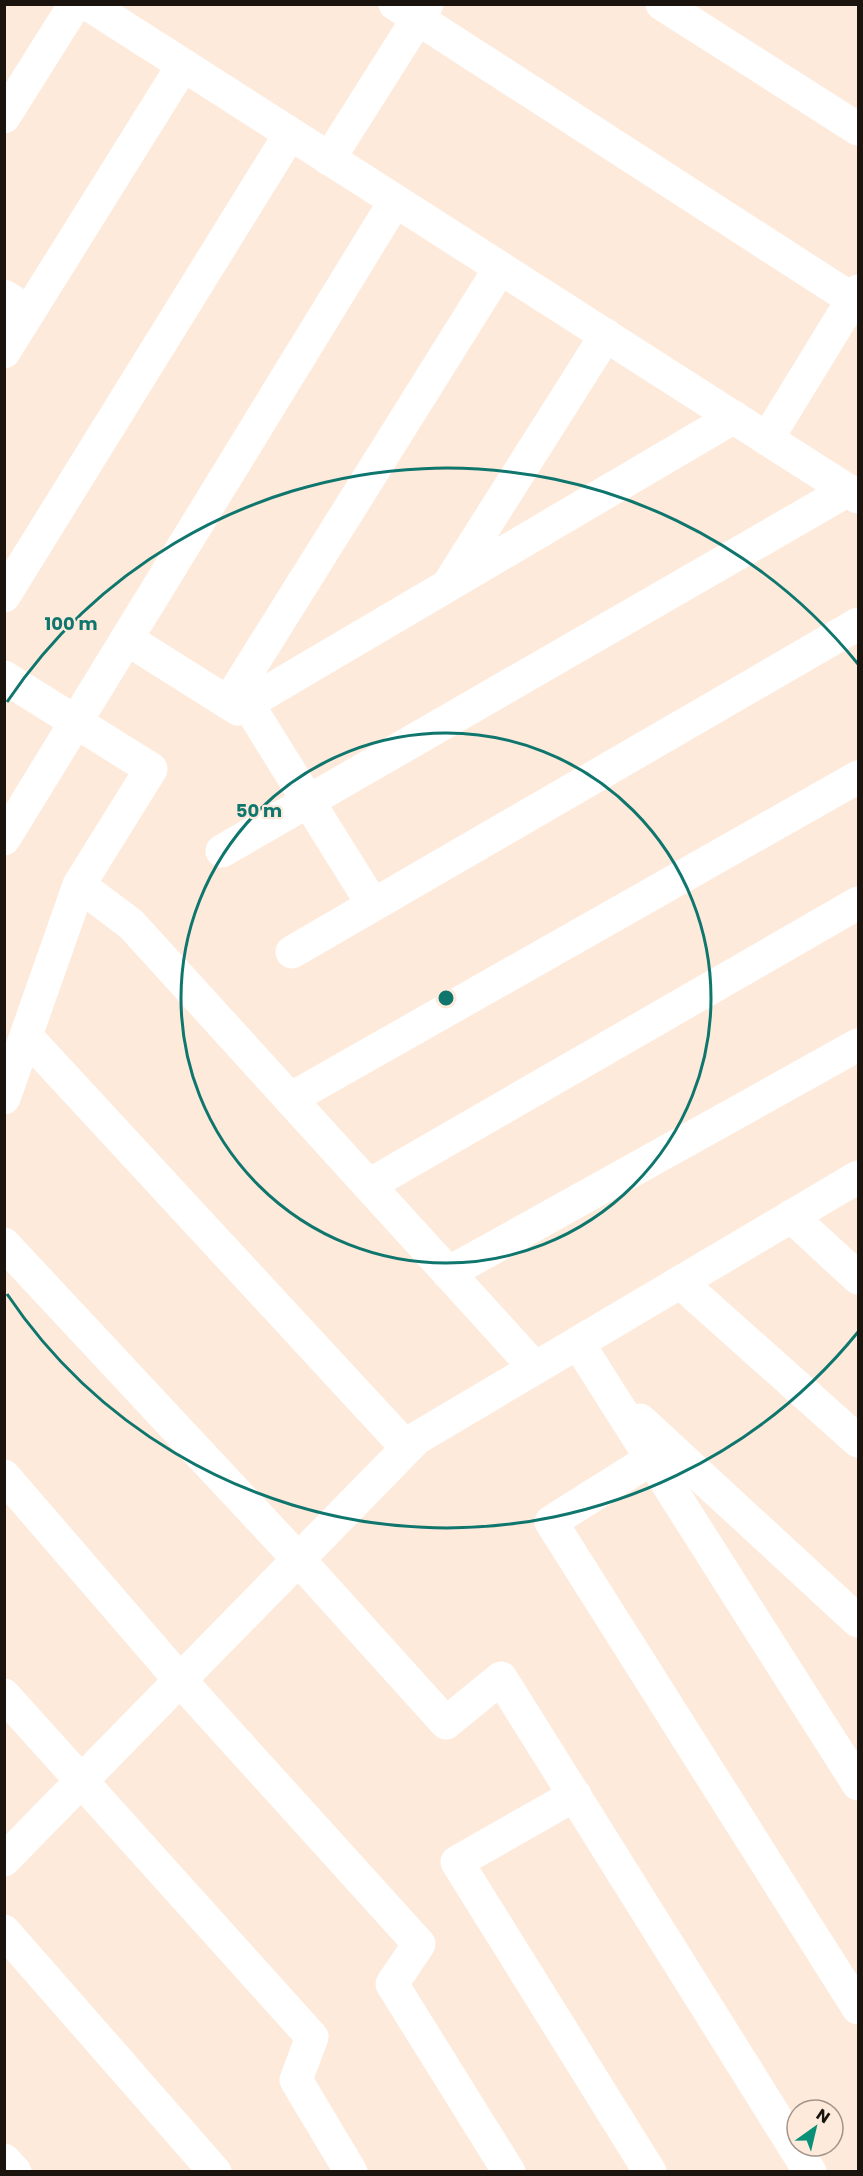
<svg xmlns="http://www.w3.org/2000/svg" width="863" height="2176" viewBox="0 0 863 2176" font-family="Poppins,sans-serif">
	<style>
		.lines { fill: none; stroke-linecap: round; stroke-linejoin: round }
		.minor { stroke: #fff; stroke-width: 33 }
		.tertiary { stroke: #fff; stroke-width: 33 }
		.ring { fill: none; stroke: #0f766e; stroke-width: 3 }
		.centre { fill: #0f766e; stroke: #fdeadb; stroke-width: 3 }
		.ring-label { font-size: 18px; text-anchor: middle; font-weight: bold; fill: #0f766e; stroke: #fdeadb; stroke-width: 4.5; stroke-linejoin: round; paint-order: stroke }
	</style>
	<rect width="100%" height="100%" fill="#fdeadb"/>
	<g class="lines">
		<path class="minor" d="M395,4L858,303
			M662,4L858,129
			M4,117L75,4
			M329,159L427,4
			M4,296L29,312
			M4,352L183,65
			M767,439L858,291
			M451,580L606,335
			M4,596L290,134
			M127,639L238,709L734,417
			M4,677L151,769L79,885L4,1098
			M228,703L500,268
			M247,703L373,905
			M4,839L395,201
			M222,851L848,490
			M79,885L131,924L535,1368
			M292,952L858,624
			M26,1036L407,1448
			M290,1099L858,777
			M369,1185L858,903
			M791,1216L858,1278
			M4,1244L299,1560L446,1723L501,1678L810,2172
			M448,1273L858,1045
			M680,1282L858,1441
			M578,1343L858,1784
			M640,1420L858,1621
			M651,1459L551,1522L858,2008
			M4,1476L180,1680L419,1944L392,1984L509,2172
			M4,1695L312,2037L296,2080L351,2172
			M575,1795L457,1862L650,2172
			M4,1860L417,1438L858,1177
			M4,1931L215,2172
			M4,2160L15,2172"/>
		<path class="tertiary" d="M88,4L858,497"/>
	</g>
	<g class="ring">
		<circle cx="446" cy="998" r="265"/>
		<path d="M858 1332A530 530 0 0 1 7 1294M7 702A530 530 0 0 1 858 664"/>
	</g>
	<circle cx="446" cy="998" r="9" class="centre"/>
	<g class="ring-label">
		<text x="71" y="630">100 m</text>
		<text x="259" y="817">50 m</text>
	</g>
	<rect width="863" height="2176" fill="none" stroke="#1b130d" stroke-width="12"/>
	<g transform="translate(815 2128) rotate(34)"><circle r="28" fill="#fdeadb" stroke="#a39489" stroke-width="1.5"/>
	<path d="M0-4.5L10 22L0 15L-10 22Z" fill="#0b9078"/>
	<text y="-9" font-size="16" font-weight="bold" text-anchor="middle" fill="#1b130d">N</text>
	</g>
</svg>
